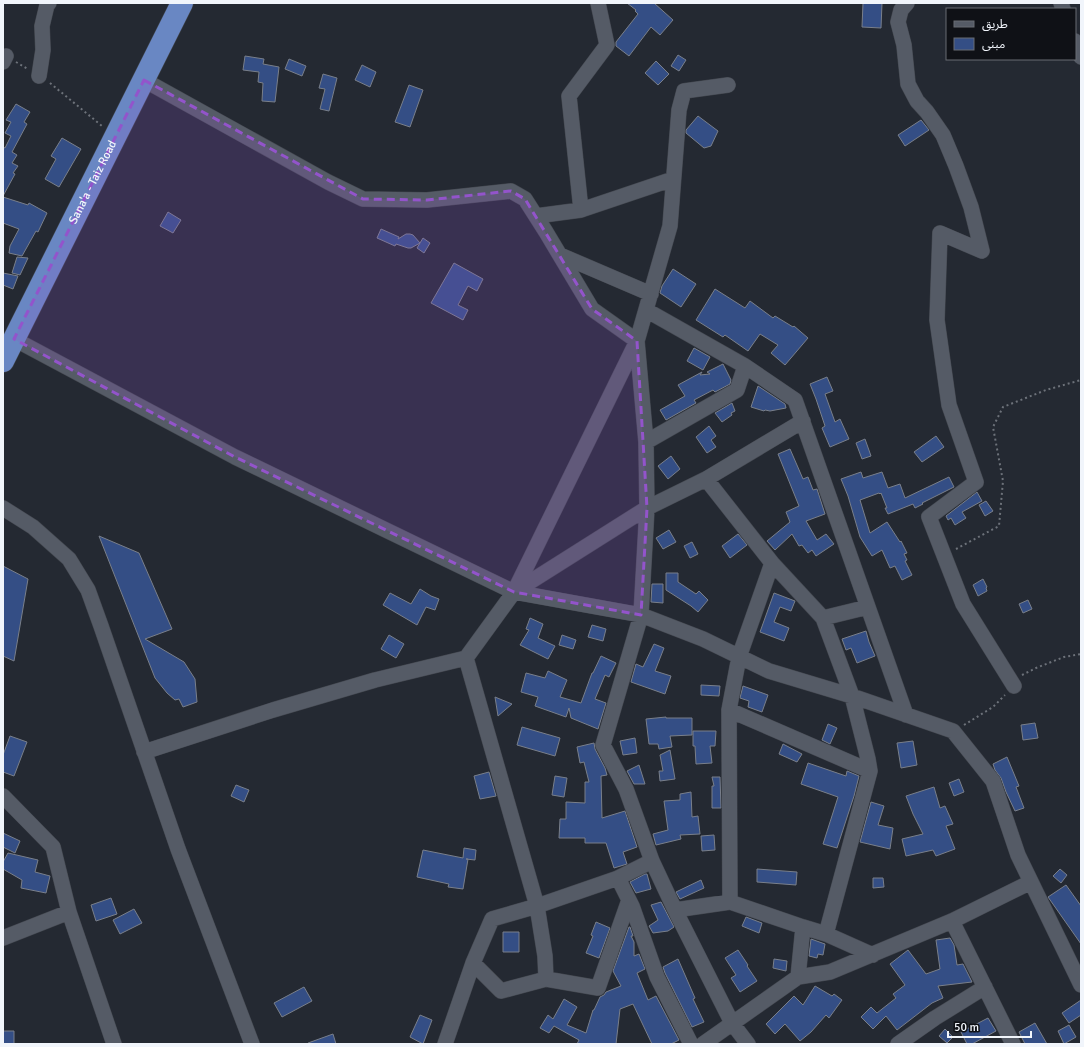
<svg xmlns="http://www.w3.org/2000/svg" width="1084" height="1047" viewBox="0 0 1084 1047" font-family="Signika,'Noto Sans Arabic',sans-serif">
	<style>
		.building { fill: #344e85; stroke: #797f8a }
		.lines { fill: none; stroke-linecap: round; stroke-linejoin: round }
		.minor-casing { stroke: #444850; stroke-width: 16 }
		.highway-casing { stroke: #444850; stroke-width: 23 }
		.path { stroke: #6d727a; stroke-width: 2; stroke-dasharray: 2 3; stroke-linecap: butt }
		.minor { stroke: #555b66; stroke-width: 15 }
		.highway { stroke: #6987c3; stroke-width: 22 }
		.marked { fill: #9354cb; fill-opacity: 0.2; stroke: #9354cb; stroke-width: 3; stroke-dasharray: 8 5; stroke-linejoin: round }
		.labels { text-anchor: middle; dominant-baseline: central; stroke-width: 3; stroke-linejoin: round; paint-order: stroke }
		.street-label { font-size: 12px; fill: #f1f5fb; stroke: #0f1116 }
	</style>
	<rect width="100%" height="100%" fill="#242932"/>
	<path class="building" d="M627,3H654L673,20L660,35L651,27L629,56L616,46V42L638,14L635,11L636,10Z
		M863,3H882L881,28L862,27Z
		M678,55L686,60L679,71L671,66Z
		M245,56L264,59L263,64L279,67L275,102L262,101L263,83L258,82L259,72L243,70Z
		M289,59L306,66L302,76L285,69Z
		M656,61L669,74L658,85L645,73Z
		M362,65L376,72L370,87L355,80Z
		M323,74L337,78L329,111L320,109L325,89L319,88Z
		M409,85L423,90L410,127L395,122Z
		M16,104L30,112L24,122L27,124L12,152L17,155L12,163L18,166L13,173L15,174L3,196V147L5,148L11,136L5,133L11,122L6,120Z
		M698,116L718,131L711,146L704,148L686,133V130Z
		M921,120L929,130L905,146L898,135Z
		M62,138L81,149L59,187L45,179L56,159L51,156Z
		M3,197L28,205L29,203L47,213L38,232L36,231L22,256L9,253L10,246L19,229L3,223Z
		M168,212L181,220L173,233L160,226Z
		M381,229L399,237L398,239L406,234H410L413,235L420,243L423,238L430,243L424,253L417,248L420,243L411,248H408L396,244L395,246L377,238Z
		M17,257L28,258L20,275L12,273Z
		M454,263L483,279L477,291L468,286L458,305L468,310L463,320L431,303Z
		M673,269L696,284L681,307L660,293L662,286Z
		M3,273L18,276L13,289L3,285Z
		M715,289L745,308L750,301L773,318L775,316L793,327L794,326L808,338L785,365L771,353L778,345L760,334L748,351L725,335L723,337L696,320Z
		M694,348L710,357L703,370L687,361Z
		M723,364L731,380L730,384L715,392L713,390L694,400L696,403L666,420L660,410L685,396L678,385L702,372L700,375L710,374L707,372Z
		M827,377L833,391L825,394L835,422L840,419L849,439L830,447L822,428L825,426L816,399L810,384Z
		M758,386L785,404L786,408L770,411L765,410L764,411L751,407Z
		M732,403L735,411L731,413L732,415L722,422L715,413Z
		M709,426L716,436L711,440L716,447L707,453L696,437Z
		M936,436L944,447L922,462L914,452Z
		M865,439L871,456L862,459L856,443Z
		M790,449L803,479L808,477L813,490L817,489L825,514L806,521L817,540L826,534L834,544L816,556L812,550L808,553L802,545L799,546L792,534L775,550L767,541L790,522L786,512L799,506L778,454Z
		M671,456L680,469L668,479L658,466Z
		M861,472L863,478L882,472L888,488L900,484L905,498L949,477L954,487L922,503L923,504L915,508L913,504L888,514L885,508H887L881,493L880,494L879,493L860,500L870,533L887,522L900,542L901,541L907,553L904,554L907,560L905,561L912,575L902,580L895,566L890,568L882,550L872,556L860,537L848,496L841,479Z
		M977,492L982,501L962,512L966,518L955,525L951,518L948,520L946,516Z
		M986,501L993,511L985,516L979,505Z
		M669,530L676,542L663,549L656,538Z
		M738,534L747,545L730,558L722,546Z
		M99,536L139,553L172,629L145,639L184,662L195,679L197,702L183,707L179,699L175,700L167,693L155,678Z
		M692,542L698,554L690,558L684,546Z
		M3,566L28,579L14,661L3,656Z
		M666,573H678V582L696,594L699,591L708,600L698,612L691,606L666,590Z
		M983,579L987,587L986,588L987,591L978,596L973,585Z
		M652,584H663V603L651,602Z
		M420,589L431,596L439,599L435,610L426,607L417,625L383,605L390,593L411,604Z
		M774,593L795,601L791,611L780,607L774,622L789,628L784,641L760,632Z
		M1028,600L1032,609L1023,613L1019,604Z
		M530,618L543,624L538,638L555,646L548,659L520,645L529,630L526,629Z
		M592,625L606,629L603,641L588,637Z
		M866,631L869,642L875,656L857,663L851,648L846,650L842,639Z
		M389,635L404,644L396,658L381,649Z
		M562,635L576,640L573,649L559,645Z
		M654,644L664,648L655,671L671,676L665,694L631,682L636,664L643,667Z
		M601,656L616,663L609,677L605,675L595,699L606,703L598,729L571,718L569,708L566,717L535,706L538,697L521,692L526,673L545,678L548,671L567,680L560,697L581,703L592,673H593Z
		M701,685L720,686L719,696L701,695Z
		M743,686L768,695L762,712L748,707L749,701L740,698Z
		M495,697L512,704L498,716Z
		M666,717V718H692V735L670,736L672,747L659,749L658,744H649L646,719Z
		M1035,723L1038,738L1023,740L1021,725Z
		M828,724L837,728L830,744L822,740Z
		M522,727L560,738L555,756L517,745Z
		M693,731H716L715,746H710L712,763L696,764L695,746H693Z
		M10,736L27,742L14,776L3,772V755Z
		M635,738L637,753L623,755L620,741Z
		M913,741L917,765L901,768L897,743Z
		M594,743L595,749L605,768L607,775L601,776L602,818L625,811L637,847L623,852L627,864L614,868L606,843H585V838H559L560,819H566V802L585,803V782H589L584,762L580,763L577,747Z
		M783,744L802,754L797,762L779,754Z
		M670,750L675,779L660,781L659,771H663L660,755Z
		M1007,757L1019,786L1016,787L1024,808L1015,811L1006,792L1001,778L995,770L993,764Z
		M808,763L846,776L847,771L859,776L854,796L837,848L823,844L838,797L801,784Z
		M639,765L645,784H634L627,771Z
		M489,772L496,796L480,799L474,776Z
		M555,776L567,778L564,797L552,795Z
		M712,777H720L721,808H712V786H714Z
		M959,779L964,792L954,796L949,783Z
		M236,785L249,790L244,802L231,796Z
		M934,787L940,808L945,806L953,824L946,826L955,849L936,856L933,850L906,856L902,839L923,834L913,814L906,796Z
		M691,792L692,817L698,816L700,834L680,835L681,839L656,845L653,834L668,830L664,801L680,800V794Z
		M871,802L884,806L878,825L893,828L890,849L860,842Z
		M3,833L20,841L15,853L3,847Z
		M714,835L715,850L702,851L701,836Z
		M464,848L476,850L475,860L466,859H468L463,889L448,887L449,884L417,877L423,850L463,858Z
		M8,853L38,860L35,872L50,876L46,893L21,888L22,880L3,869V862Z
		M757,869L797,872L796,885L757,882Z
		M1060,869L1067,875L1061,883L1053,876Z
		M645,874H647L651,889L636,893L630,882Z
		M873,878H883L884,887L873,888Z
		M701,880L704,888L680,899L676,892Z
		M1066,885L1081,906V944L1048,897Z
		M111,898L117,914L96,921L91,905Z
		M661,902L674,927L668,931L653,933L649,926L658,920L651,905Z
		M134,909L142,923L120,934L113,920Z
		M746,917L762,923L759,933L742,926Z
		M596,922L610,928L599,958L586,953L593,936L591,935Z
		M629,927H630L633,936H631L634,942V956L639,954L645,969L637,973L648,1000L656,996L679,1040L671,1044H652L633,1004L620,1009L616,1044H577L579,1040L554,1026L549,1033L540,1028L548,1015L553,1019L564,999L577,1007L567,1025L586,1033L593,1010H594L600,997L604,995L606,992L621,986L613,971Z
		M503,932H519V952H503Z
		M950,938L954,945L957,965L963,964L972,982L938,986L943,998L932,1003L897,1030L886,1016L873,1029L861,1017L871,1007L877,1013L896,998L893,994L905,985L890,964L908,950L926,974L940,969L936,940Z
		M811,939L825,944L823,955L818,954L817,958L809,956Z
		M738,950L748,965L747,966L757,981L740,992L731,978L736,975L725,958Z
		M678,959L695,998L693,999L704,1022L692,1027L665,973L663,967Z
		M774,959L787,961L786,971L773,968Z
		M815,986L832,996L834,994L842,1000L829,1018L826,1015L811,1032L800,1041L785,1024L775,1034L766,1024L794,996L803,1005Z
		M304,987L312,1001L282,1017L274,1003Z
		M1081,1000V1015L1069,1023L1062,1013Z
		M420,1015L432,1020L423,1044L410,1037Z
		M988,1018L996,1031L972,1044H967L961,1032Z
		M1035,1023L1047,1044H1025L1019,1032Z
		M1069,1025L1076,1037L1064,1044L1058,1031Z
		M945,1029L953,1037L947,1043L939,1036Z
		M3,1031H14V1044H3Z
		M333,1034L336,1044H308V1043Z"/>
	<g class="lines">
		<defs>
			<path id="minor" d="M907,3L901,10L898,22L904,45L908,84L917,101L927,112L943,135L956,166L971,207L982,251L940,233L937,320L949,405L976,482L929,517L963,604L1014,686
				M1061,3L1063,9
				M1075,41L1081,57
				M3,62L6,56
				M39,76L43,50L42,26L47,5L49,3
				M144,80L328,182L363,199L427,200L511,191L525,199L546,232L592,309L637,341L514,592L466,658
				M728,85L684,91L679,110L670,226L637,341L646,442L647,508L641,615L603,745L626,789L652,861L675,910L732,1023L748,1044
				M581,210L673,179
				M536,216L581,210L569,96L607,45L598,3
				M560,255L651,294
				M646,310L745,366L795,400L906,715
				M14,339L235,457L514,592L641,615L703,639L769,671L852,696L953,731L993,781L1018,855L1081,985
				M646,442L737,390L745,366
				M706,479L772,563L823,618L852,696L868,759L870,771L826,934L873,955
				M3,508L33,527L69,559L88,590L101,626L178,849L252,1044
				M514,592L647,508L706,479L803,421
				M823,618L868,607
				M729,710L870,771
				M144,752L273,710L375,680L466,658L537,906L545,956L546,979L501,991L473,963
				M3,796L53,847L69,912L3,938
				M618,878L632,906L657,977L691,1044
				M730,902L803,927
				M675,910L730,902L729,710L739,657L772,563
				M69,912L114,1044
				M952,921L1013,1044
				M798,977L803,927L826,934
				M546,979L598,988L629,900
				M445,1044L473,963L492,919L537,906L618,878L652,861
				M703,1044L798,977L830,972L952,921L1031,882
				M898,1044L935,1018L985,987"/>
			<g id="highway">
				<path id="s1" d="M3,361L182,3"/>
			</g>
		</defs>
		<use href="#minor" class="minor-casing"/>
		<use href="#highway" class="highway-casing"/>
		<path class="path" d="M16,62L28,69
			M50,83L102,126
			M956,549L999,526L1003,481L993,427L1003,407L1046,390L1081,380
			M1022,675L1036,668L1064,657L1081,654
			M964,725L993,707L1005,695"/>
		<use href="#minor" class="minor"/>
		<use href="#highway" class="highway"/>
	</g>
	<path class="marked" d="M144,80L363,199L427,200L511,191L525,199L592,309L637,341L647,508L641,615L514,592L235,457L14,339Z"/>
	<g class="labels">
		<g class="street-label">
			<text stroke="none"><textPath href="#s1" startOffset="200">Sana'a - Taiz Road</textPath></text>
		</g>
	</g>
	<rect width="1084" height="1047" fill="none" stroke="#f1f5fb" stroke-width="8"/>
	<rect x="946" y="8" width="130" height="52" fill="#0f1116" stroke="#696c72"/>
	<rect x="954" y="21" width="20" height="6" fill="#555b66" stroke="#696c72"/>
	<text x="982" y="28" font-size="12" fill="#f1f5fb">طريق</text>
	<rect x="954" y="38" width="20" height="12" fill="#344e85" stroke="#696c72"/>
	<text x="982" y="48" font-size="12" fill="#f1f5fb">مبنى</text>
	<path d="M948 1031v6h83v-6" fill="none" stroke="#f1f5fb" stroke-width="2"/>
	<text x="954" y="1031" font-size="12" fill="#f1f5fb" stroke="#0f1116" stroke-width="3" paint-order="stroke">50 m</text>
</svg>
